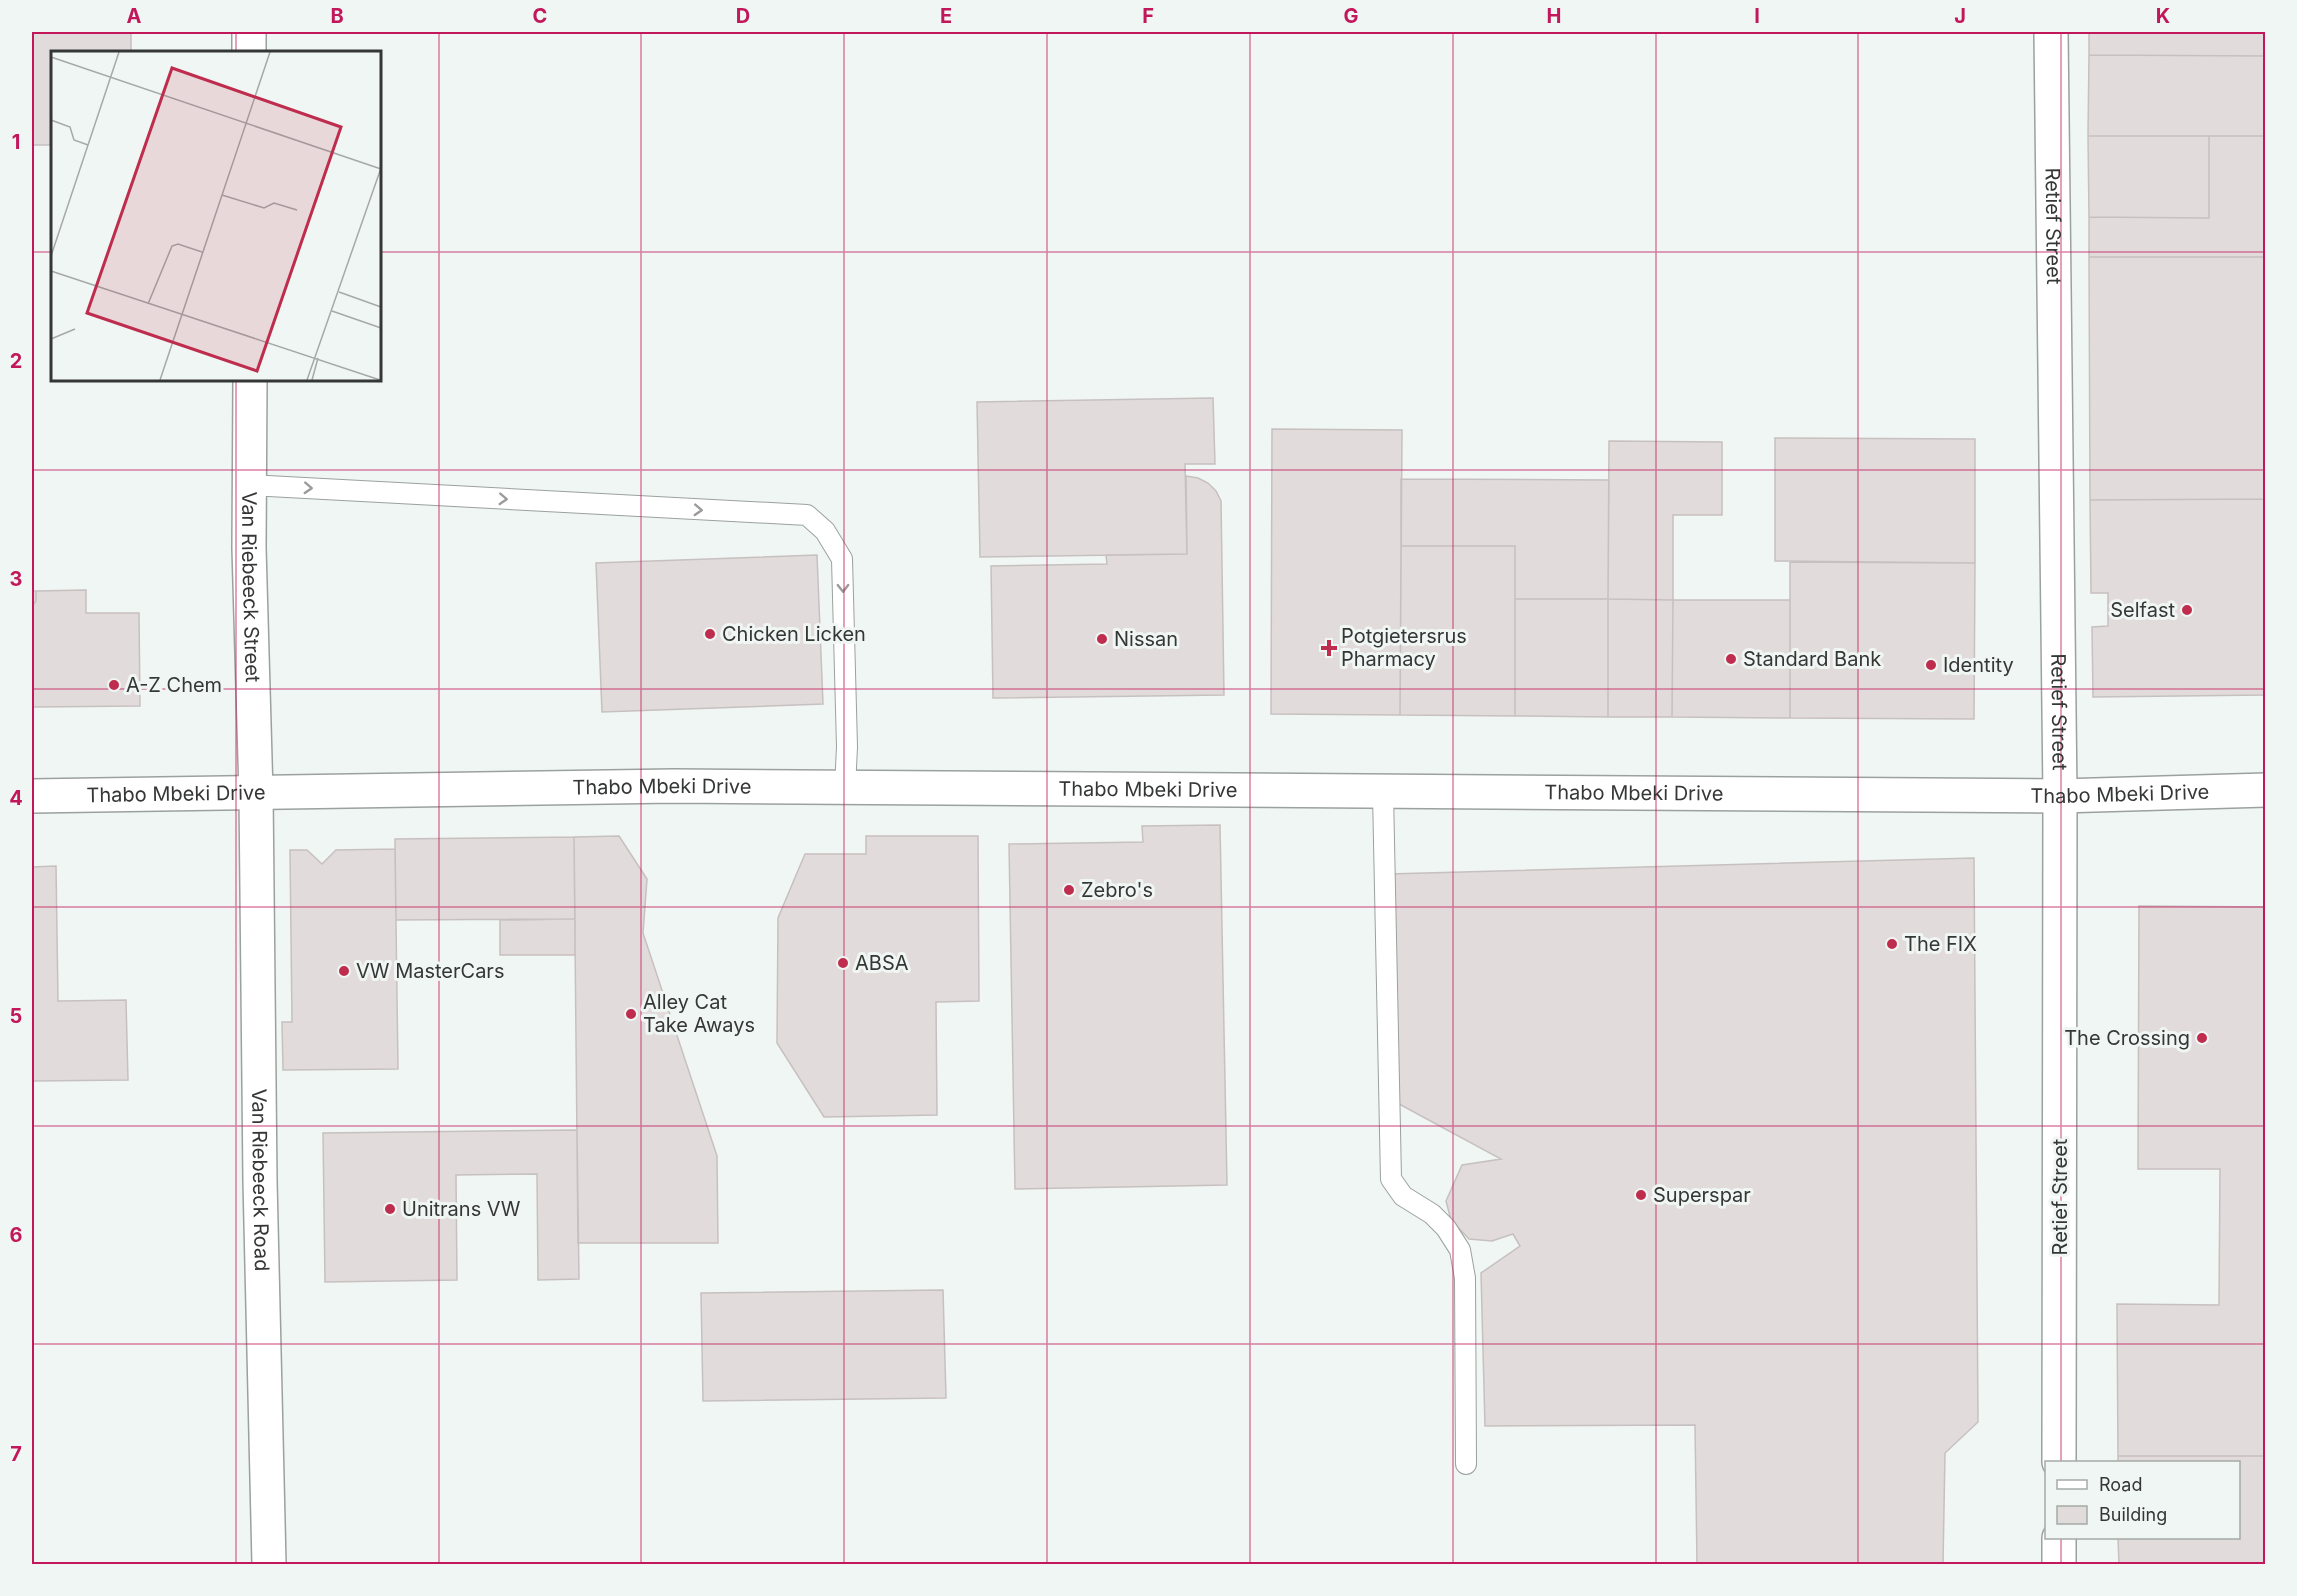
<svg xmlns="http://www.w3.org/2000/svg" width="2297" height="1596" viewBox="0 0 2297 1596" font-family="Inter,sans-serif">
  <rect width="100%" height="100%" fill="#f0f6f3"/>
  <path fill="#e2dbdb" stroke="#c7c0c0" stroke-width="1.5" d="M32 32H131V52H52V145H32Z
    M2089 32H2266V56L2089 55Z
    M2089 55 2266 56V136H2088Z
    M2088 136H2209V218L2089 217Z
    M2209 136H2266V257H2089V217L2209 218Z
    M2089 257H2266V499L2090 500Z
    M1213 398 1215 464H1185L1187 554 980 557 977 402Z
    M1272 429 1402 430 1400 715 1271 714Z
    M1775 438 1975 439V563L1775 561Z
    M1609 441 1722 442V515H1673V600L1608 599Z
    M1186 476 1198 478 1208 483 1216 491 1221 501 1224 695 993 698 991 566 1107 564 1106 555 1187 554Z
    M1401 479 1609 480 1608 599H1515V546H1401Z
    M2266 499V695L2093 697 2092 627 2108 626V593H2091L2090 500Z
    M1401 546H1515V716L1400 715Z
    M817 555 823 704 602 712 596 563Z
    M1790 562 1975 563 1974 719 1790 718Z
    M86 590V613H139L140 706 32 707V606L36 601V591Z
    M32 591H36V601L32 606Z
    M1515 599H1608V717L1515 716Z
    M1608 599 1673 600 1672 717H1608Z
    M1673 600H1790V718L1672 717Z
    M1220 825 1227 1185 1015 1189 1009 844 1143 842 1142 826Z
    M619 836 647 879 643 933 717 1156 718 1243H578L574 837Z
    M866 836H978L979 1001 936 1002 937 1115 824 1117 777 1043 778 918 805 854H866Z
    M574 837 575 919 396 920 395 839Z
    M395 849 398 1069 283 1070 282 1022H292L290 850H307L322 864 336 850Z
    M1974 858 1978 1422 1945 1453 1943 1564H1697L1695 1425 1485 1426 1481 1273 1520 1246 1513 1234 1492 1241 1469 1239 1451 1220 1446 1201 1462 1165 1501 1159 1399 1104 1389 874Z
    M56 866 58 1001 126 1000 128 1080 32 1081V867Z
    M2265 868 2266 1456H2118L2117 1304 2219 1305 2220 1169H2138L2139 906 2265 907Z
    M575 919V955H500V920Z
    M577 1130 579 1279 538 1280 537 1174 456 1175 457 1280 325 1282 323 1133Z
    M943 1290 946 1398 703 1401 701 1293Z
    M2118 1456H2266V1564H2119L2118 1538H2238V1462H2118Z"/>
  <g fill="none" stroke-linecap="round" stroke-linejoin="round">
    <g stroke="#9ba19e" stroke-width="22">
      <path id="lane" d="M250 485 807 515 825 531 842 559 847 747 845 788
        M1383 793 1391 1179 1403 1196 1432 1214 1446 1228 1460 1250 1465 1278 1466 1464"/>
    </g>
    <g stroke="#9ba19e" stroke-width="36">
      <g id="street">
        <path d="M249 32V52"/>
        <path id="s1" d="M2051 32 2060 796 2059 1462"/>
        <path id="s2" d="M250 380 249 548 256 794"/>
        <path d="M2059 1564V1538"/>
      </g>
    </g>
    <g stroke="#9ba19e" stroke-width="36">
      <g id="secondary">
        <path id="s3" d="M256 794 260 1181 269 1564"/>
      </g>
    </g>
    <g stroke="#9ba19e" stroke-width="36">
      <g id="highway">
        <path id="s4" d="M32 796 674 786 2060 796 2266 790"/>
      </g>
    </g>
    <use href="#lane" stroke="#fff" stroke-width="20"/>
    <use href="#street" stroke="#fff" stroke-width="33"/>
    <use href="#secondary" stroke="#fff" stroke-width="33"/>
    <use href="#highway" stroke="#fff" stroke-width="33"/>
  </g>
  <defs><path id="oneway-chevron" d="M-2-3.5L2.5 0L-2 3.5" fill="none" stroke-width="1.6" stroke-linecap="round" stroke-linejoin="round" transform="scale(1.5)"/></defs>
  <g stroke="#9a9b9a">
    <use href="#oneway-chevron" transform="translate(308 488) rotate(3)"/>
    <use href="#oneway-chevron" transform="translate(503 499) rotate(3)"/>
    <use href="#oneway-chevron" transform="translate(698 510) rotate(3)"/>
    <use href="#oneway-chevron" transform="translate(843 588) rotate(89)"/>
  </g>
  <path fill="none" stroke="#c2185b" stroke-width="1.5" stroke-opacity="0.55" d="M236 32V52M439 32V1564M641 32V1564M844 32V1564M1047 32V1564M1250 32V1564M1453 32V1564M1656 32V1564M1858 32V1564M2061 32V1462M32 252H52M380 252H2266M236 380V1564M32 470H2266M32 689H2266M32 907H2266M32 1126H2266M32 1344H2266M2061 1538V1564"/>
  <g fill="#be2d4e" stroke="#f0f6f3" stroke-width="2">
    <circle cx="2187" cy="610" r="6"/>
    <circle cx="710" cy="634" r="6"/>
    <circle cx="1102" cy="639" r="6"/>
    <path d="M1326 639h6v6h6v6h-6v6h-6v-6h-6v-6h6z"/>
    <circle cx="1731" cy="659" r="6"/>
    <circle cx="1931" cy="665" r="6"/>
    <circle cx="114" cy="685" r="6"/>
    <circle cx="1069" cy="890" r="6"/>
    <circle cx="1892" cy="944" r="6"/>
    <circle cx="843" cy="963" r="6"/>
    <circle cx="344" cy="971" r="6"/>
    <circle cx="631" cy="1014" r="6"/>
    <circle cx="2202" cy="1038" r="6"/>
    <circle cx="1641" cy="1195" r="6"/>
    <circle cx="390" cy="1209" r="6"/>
  </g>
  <g text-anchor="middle" stroke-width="6" stroke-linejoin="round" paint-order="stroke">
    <g font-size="20" fill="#353736" stroke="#f0f6f3">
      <text dy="7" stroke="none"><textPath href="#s1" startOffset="194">Retief Street</textPath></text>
      <text dy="7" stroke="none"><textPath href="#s2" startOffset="207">Van Riebeeck Street</textPath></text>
      <text dy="7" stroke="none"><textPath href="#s1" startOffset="680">Retief Street</textPath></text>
      <text dy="7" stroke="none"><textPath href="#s4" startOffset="630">Thabo Mbeki Drive</textPath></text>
      <text dy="7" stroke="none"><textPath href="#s4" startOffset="1116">Thabo Mbeki Drive</textPath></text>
      <text dy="7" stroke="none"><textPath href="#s4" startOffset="144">Thabo Mbeki Drive</textPath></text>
      <text dy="7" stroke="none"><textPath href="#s4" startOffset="1602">Thabo Mbeki Drive</textPath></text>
      <text dy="7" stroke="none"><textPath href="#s4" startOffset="2088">Thabo Mbeki Drive</textPath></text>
      <text dy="7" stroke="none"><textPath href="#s3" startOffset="386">Van Riebeeck Road</textPath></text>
      <text transform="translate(2060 1197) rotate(-90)" y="7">Retief Street</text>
    </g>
    <g font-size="20" fill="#353736" stroke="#f0f6f3" text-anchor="start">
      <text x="2175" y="617" text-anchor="end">Selfast</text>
      <text x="722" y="641">Chicken Licken</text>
      <text x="1341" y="643">Potgietersrus<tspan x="1341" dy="23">Pharmacy</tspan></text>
      <text x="1114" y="646">Nissan</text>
      <text x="1743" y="666">Standard Bank</text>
      <text x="1943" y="672">Identity</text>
      <text x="126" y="692">A-Z Chem</text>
      <text x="1081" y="897">Zebro's</text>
      <text x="1904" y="951">The FIX</text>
      <text x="855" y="970">ABSA</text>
      <text x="356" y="978">VW MasterCars</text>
      <text x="643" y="1009">Alley Cat<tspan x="643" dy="23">Take Aways</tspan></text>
      <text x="2190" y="1045" text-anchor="end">The Crossing</text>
      <text x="1653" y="1202">Superspar</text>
      <text x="402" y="1216">Unitrans VW</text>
    </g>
  </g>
  <g transform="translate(51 51)">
    <rect width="330" height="330" fill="#f0f6f3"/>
    <path fill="none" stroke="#a5aaa7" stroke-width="1.5" d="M0 6 330 118M0 69 19 76 23 89 37 94M171 144 213 157 223 152 246 159M0 205 68 1M0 220 130 263M288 241 330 256M97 253 121 195 127 193 151 201M281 260 330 277M130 263 329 329M0 288 24 278M109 329 219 1M256 329 330 117M261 329 267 307"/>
    <path fill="#be2d4e" fill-opacity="0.15" stroke="#be2d4e" stroke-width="3" d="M121 17 290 76 206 320 36 262Z"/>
    <rect width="330" height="330" fill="none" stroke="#353736" stroke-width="3"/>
  </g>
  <rect width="2297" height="1596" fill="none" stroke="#f0f6f3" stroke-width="66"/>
  <rect x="2045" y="1461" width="195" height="78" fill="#f0f6f3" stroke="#a5aaa7" stroke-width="1.5"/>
  <rect x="2057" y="1480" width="30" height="9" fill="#ffffff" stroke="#a5aaa7" stroke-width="1.5"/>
  <text x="2099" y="1491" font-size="18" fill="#353736">Road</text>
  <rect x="2057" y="1506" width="30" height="18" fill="#e2dbdb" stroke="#a5aaa7" stroke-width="1.5"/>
  <text x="2099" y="1521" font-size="18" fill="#353736">Building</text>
  <rect x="33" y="33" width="2231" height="1530" fill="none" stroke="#c2185b" stroke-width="2"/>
  <g font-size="20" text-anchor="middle" font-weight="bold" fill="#c2185b">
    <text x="134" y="23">A</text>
    <text x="337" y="23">B</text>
    <text x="540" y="23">C</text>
    <text x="743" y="23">D</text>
    <text x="946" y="23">E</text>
    <text x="1148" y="23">F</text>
    <text x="1351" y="23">G</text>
    <text x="1554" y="23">H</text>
    <text x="1757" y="23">I</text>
    <text x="1960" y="23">J</text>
    <text x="2163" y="23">K</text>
    <text x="16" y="149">1</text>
    <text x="16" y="368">2</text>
    <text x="16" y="586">3</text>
    <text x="16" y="805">4</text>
    <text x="16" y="1023">5</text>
    <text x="16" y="1242">6</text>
    <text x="16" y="1461">7</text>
  </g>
</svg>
